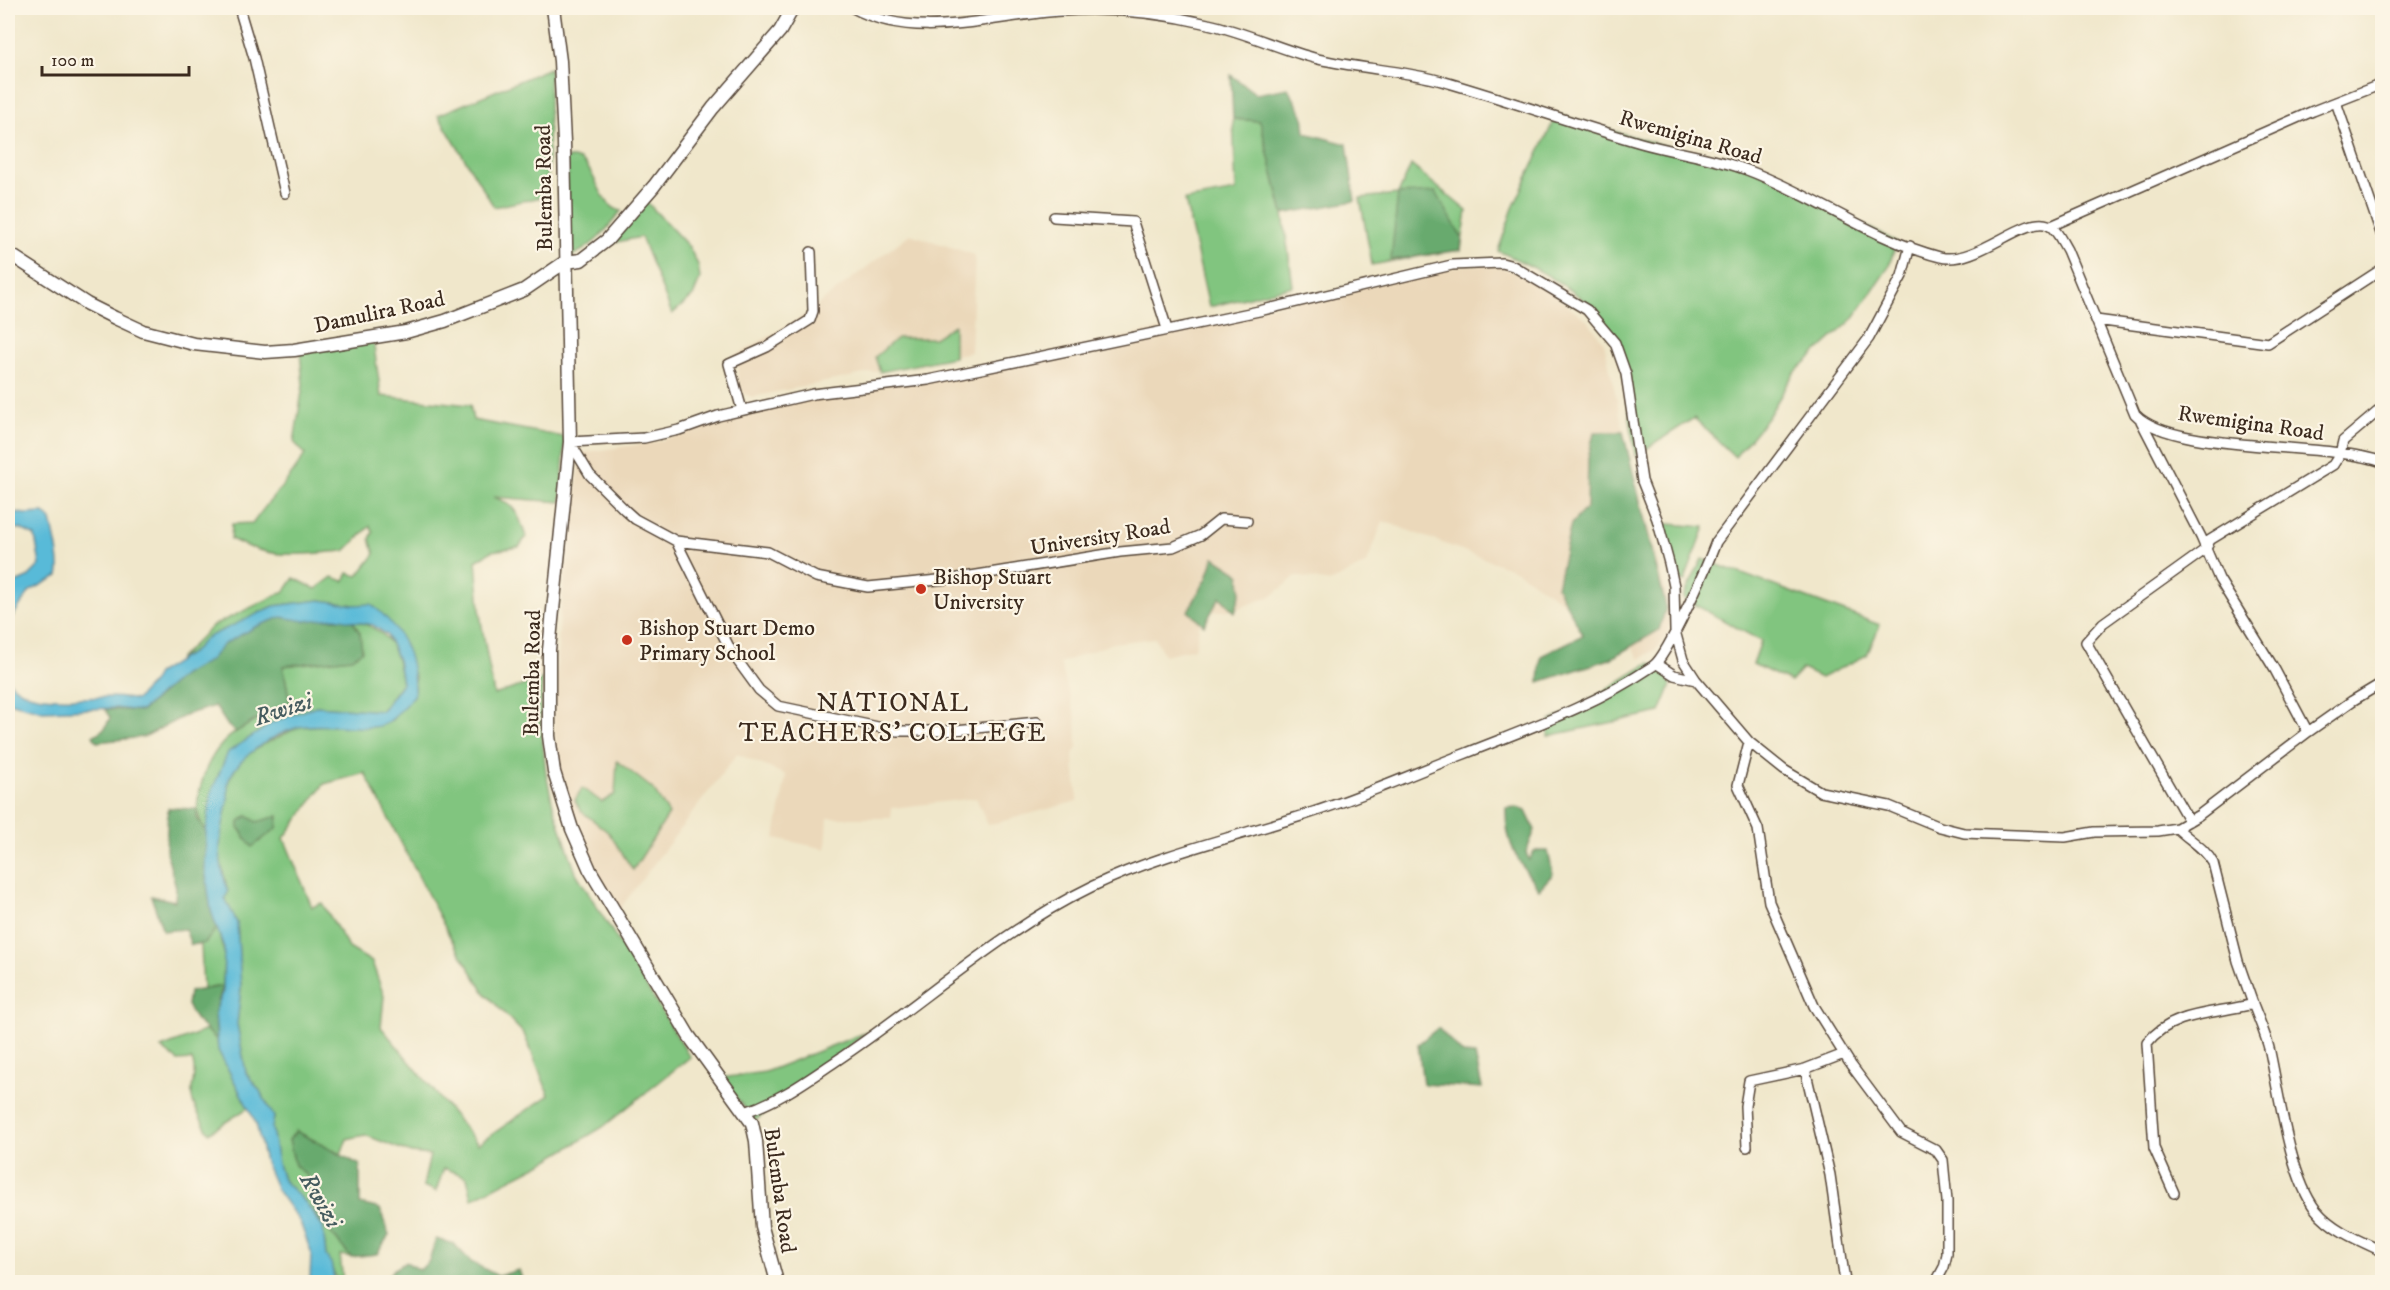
<svg xmlns="http://www.w3.org/2000/svg" width="2390" height="1290" viewBox="0 0 2390 1290" font-family="'IM FELL DW Pica',serif">
  <rect width="100%" height="100%" fill="#fcf5e5"/>
  <filter id="ink" filterUnits="userSpaceOnUse"><feTurbulence type="fractalNoise" baseFrequency=".0167" numOctaves="2"/><feDisplacementMap in="SourceGraphic" scale="12" xChannelSelector="R" yChannelSelector="G"/><feConvolveMatrix kernelMatrix="1 2 1 2 8 2 1 2 1" color-interpolation-filters="sRGB"/></filter>
  <filter id="wash" filterUnits="userSpaceOnUse"><feTurbulence type="fractalNoise" baseFrequency=".008" numOctaves="4" result="noise"/><feDisplacementMap in="SourceGraphic" scale="24" xChannelSelector="R" yChannelSelector="G"/><feGaussianBlur stdDeviation="1.35" result="paint"/><feColorMatrix in="noise" values="0 0 0 0 0 0 0 0 0 0 0 0 0 0 0 0 0 1.4 0 .05"/><feComposite in="paint" operator="in"/></filter>
  <g filter="url(#wash)">
    <rect width="100%" height="100%" fill="#f0e7cb"/>
    <path fill="#ebd8ba" d="M910 234 975 255 971 352 752 397 744 394 738 382V366L733 357 799 319Z
      M1468 265 1500 267 1539 283 1588 321 1604 343 1627 445 1667 598 1670 621 1667 635 1657 649 1639 659 1633 648 1515 570 1383 521 1367 563 1331 582 1296 576 1272 596 1236 609 1202 613 1195 648 1164 655 1155 638 1113 643 1060 663 1076 718 1077 747 1073 755 1078 801 988 825 976 798 892 808 891 818H828L826 849 775 838 786 775 737 754 615 915 558 780 554 715 560 613 581 453 656 442 744 414 818 397 946 374Z"/>
    <path fill="#81c57f" stroke="#5e784e" stroke-width="1.5" fill-rule="evenodd" d="M550 68 547 196 494 207 438 115Z
      M1557 114 1682 151 1741 162 1897 242 1888 268 1853 319 1794 373 1768 417 1735 457 1694 418 1635 456C1629 414 1627 369 1609 330 1593 296 1531 265 1498 251L1513 208Z
      M1233 119 1260 121 1283 214 1293 286 1209 307 1185 200 1236 191Z
      M563 158C567 158 573 157 577 159 596 164 597 205 621 211 605 232 592 249 566 258Z
      M1411 165 1467 211 1461 249 1372 265 1360 198 1398 194Z
      M644 199 689 247 698 265 700 279 693 296 672 314 641 237 607 244Z
      M954 325V357L880 372 875 357 897 338H934Z
      M373 339 381 396 470 405 473 420 565 437 561 502 493 497C516 504 519 515 526 537L519 547 492 551 476 561 481 621 494 695 542 679 540 716 546 774 553 805 576 873 690 1057 603 1127 548 1160 472 1199 467 1177 444 1168 436 1191 423 1186 430 1155 411 1153 365 1135 347 1139 341 1154 296 1131 289 1140 295 1165 308 1177 314 1213 351 1257 340 1255 343 1281 336 1277 326 1256 323 1228 306 1203 283 1180 278 1164 272 1128 274 1117 260 1091 246 1073 237 1024 241 988 237 923 225 898 228 892 219 855V831L229 779 240 761 262 745 299 727 392 720 401 706 414 696 415 676 371 605H354L320 600 274 606 206 638 193 652 178 660 212 626 285 591 294 578 316 589 332 577 344 581 348 573 358 576 375 554 370 539 373 532 370 526 345 551C298 554 274 561 231 539L232 524 253 523C270 498 290 481 305 454L294 442 303 385 300 352ZM365 773 451 939 485 993 524 1034 549 1095 478 1144 381 1027 384 996 372 962 349 948 322 903 312 907 284 838 324 784ZM278 816 252 846 239 829Z
      M1657 523 1705 527 1684 582 1675 579Z
      M1702 559 1880 625 1867 655 1821 678 1802 669 1791 682 1753 664 1761 641 1683 598Z
      M352 620C390 630 395 645 402 683L381 711 316 706 220 775 211 793 206 832C196 817 196 806 200 789 211 738 244 722 291 708L283 666 318 662 360 633Z
      M1649 663 1663 669 1671 685 1660 712 1548 736 1550 721 1585 703Z
      M617 761 653 789 669 814 633 870 609 833 580 810 575 800 582 788 602 802 615 794Z
      M217 928 224 952 223 986 203 989 201 944Z
      M207 1030 217 1040 218 1050 248 1108 209 1133C203 1122 195 1111 192 1098 190 1084 198 1074 192 1060L178 1061 161 1048Z
      M867 1032 755 1121 720 1078 765 1072Z"/>
    <path fill="#68aa6e" stroke="#526a46" stroke-width="1.5" d="M1231 75 1256 94 1288 88 1303 115 1305 133 1347 144 1355 201 1283 214 1260 121 1233 119Z
      M1436 192 1462 238 1461 250 1391 260 1398 194Z
      M1594 432H1623L1666 607 1659 630 1610 659 1539 682 1541 656 1583 635 1557 587 1571 524 1587 507 1588 458Z
      M1214 557 1240 574 1241 592 1235 612 1220 597 1204 625 1188 611 1207 578Z
      M281 617C306 622 327 617 352 620L360 633 362 651 352 658 283 666 291 708 261 717 236 732 228 726 215 706 188 714 144 737 97 742 93 736 105 728 110 718 105 709 142 711 183 675 209 661 224 644 255 627Z
      M1517 807 1526 811 1535 830 1526 852 1529 860 1534 851H1548L1553 874 1539 889C1518 862 1505 844 1506 808Z
      M168 808 197 809V818L206 832 205 868 211 911 217 928 205 943 191 945 185 929 163 931 151 896 175 901 176 887 166 850Z
      M247 816 257 822 278 816 277 828 252 847 239 828V822Z
      M223 986 215 1012 217 1040 195 1019 187 1005 189 992Z
      M1438 1028 1463 1054 1475 1055 1482 1088 1423 1084 1418 1044Z
      M296 1131 360 1165V1204L380 1209 389 1235 377 1254 351 1257 314 1213 308 1177 295 1165 289 1140Z
      M436 1239 454 1244 471 1262 498 1276 519 1270 523 1282H382L393 1270 406 1262 420 1270 429 1261Z"/>
    <path fill="#59bad8" stroke="#4a727b" stroke-width="1.5" d="M8 511 25 514 44 513 51 520C54 535 62 563 58 576L30 591 8 623V586L27 578 40 565 35 536 21 529 8 528Z
      M320 600 354 605 371 604C401 627 416 658 414 696 404 704 396 719 385 724 366 733 323 721 299 727 274 734 242 754 230 777 226 784 229 791 228 799 220 840 215 850 228 892L225 898 237 923 241 988 237 1024 246 1073 260 1091 274 1117 272 1128 278 1164 283 1180 306 1203 323 1228 326 1256 331 1263 335 1282H310L311 1252 300 1222 277 1190 265 1162 256 1123 218 1050 215 1012 223 991 224 948 211 911 205 868 206 832 211 793 228 752 272 723 316 706 382 711 402 683 398 660 387 635 373 625 335 618 305 621 281 617 255 627 224 644 209 661 183 675 141 711 115 708 43 711 8 702V680C33 712 99 690 136 700L152 683 157 674 193 652 206 638 274 606Z"/>
  </g>
  <g filter="url(#ink)">
    <g fill="none" stroke-linecap="round" stroke-linejoin="round">
      <g stroke="#564638" stroke-width="12">
        <path id="street" d="M239 8 254 58 285 193
          M853 8C918 43 993 15 1061 11 1109 8 1162 13 1208 24 1246 32 1281 50 1318 59 1360 69 1404 70 1445 82 1511 101 1575 124 1641 143 1676 153 1713 157 1747 170 1814 195 1871 239 1940 257 1976 266 2024 215 2048 225 2057 229 2062 242 2067 250L2135 414C2172 454 2326 441 2382 462
          M2336 102 2382 236
          M1054 217 1133 222 1167 329
          M2051 226 2313 111 2382 84
          M2096 320 2268 343 2382 269
          M742 410 729 364 767 347 810 320 813 311 811 252
          M2141 421 2201 537 2219 579 2275 670 2308 732
          M1247 521 1221 519 1201 535 1173 547 1120 552 958 578 868 587 816 577 768 552 676 541 635 519 625 510 590 475 570 442 644 438 679 430 718 416 813 394 928 380 1259 311 1452 265 1502 263 1513 266 1587 310 1615 343 1626 374 1642 481 1657 519 1669 563 1674 586 1675 631 1683 660 1696 680 1749 742 1784 770 1821 792 1889 806 1940 827 1964 833 2065 837 2094 832 2158 831 2177 828 2199 815 2308 732 2352 701 2382 683
          M676 541 732 653 759 690 778 706 897 731H945L1037 722
          M1657 664 1674 675 1696 680
          M1749 742 1738 785 1758 829 1769 902 1814 1006 1851 1065 1901 1132 1936 1150 1943 1160 1947 1201V1254L1944 1267 1936 1282
          M2189 821 2086 642 2103 623 2206 549 2210 540 2333 465 2340 454 2343 441 2382 408
          M2253 1004C2259 1020 2266 1035 2270 1052 2279 1094 2290 1177 2316 1210 2332 1230 2360 1241 2382 1251
          M1844 1054 1805 1069 1830 1175 1845 1282
          M745 1112C779 1101 806 1081 836 1061 922 1004 998 932 1091 887 1157 855 1231 838 1301 816 1357 799 1409 775 1464 754 1531 727 1592 707 1653 666 1668 656 1708 563 1716 542L1869 338 1902 276 1910 246
          M1747 1147 1745 1106 1749 1081 1805 1069
          M2174 1193 2154 1148 2147 1043C2172 1011 2216 1014 2253 1004L2238 961 2213 863C2205 848 2189 840 2177 828"/>
      </g>
      <g stroke="#564638" stroke-width="15">
        <path id="secondary" d="M553 8 560 61 564 142 570 442 549 650V736L554 772 572 829 590 870 689 1036 752 1123 756 1141 762 1227 777 1282
          M8 253 87 304 115 318 143 331 194 344 265 352 294 350 406 332 445 321 524 290 565 262 581 260 607 240 654 186 713 108 780 31 793 8"/>
      </g>
      <use href="#street" stroke="#fff" stroke-width="9"/>
      <use href="#secondary" stroke="#fff" stroke-width="12"/>
    </g>
  </g>
  <g fill="#c8321e" stroke="#fcf5e5" stroke-width="2">
    <circle cx="921" cy="589" r="6"/>
    <circle cx="627" cy="640" r="6"/>
  </g>
  <g text-anchor="middle" stroke-width="4.5" stroke-linejoin="round" paint-order="stroke">
    <g font-size="22" fill="#3b2a1e" stroke="#fcf5e5">
      <text transform="translate(1691 136) rotate(16)" y="8">Rwemigina Road</text>
      <text transform="translate(543 188) rotate(-91)" y="8">Bulemba Road</text>
      <text transform="translate(379 311) rotate(-12)" y="8">Damulira Road</text>
      <text transform="translate(2251 422) rotate(8)" y="8">Rwemigina Road</text>
      <text transform="translate(1100 536) rotate(-9)" y="8">University Road</text>
      <text transform="translate(531 673) rotate(-89)" y="8">Bulemba Road</text>
      <text transform="translate(781 1190) rotate(82)" y="8">Bulemba Road</text>
    </g>
    <g font-size="22" fill="#3b2a1e" stroke="#fcf5e5" text-anchor="start">
      <text x="933" y="584">Bishop Stuart<tspan x="933" dy="25">University</tspan></text>
      <text x="639" y="635">Bishop Stuart Demo<tspan x="639" dy="25">Primary School</tspan></text>
    </g>
    <g font-size="24" font-style="italic" fill="#465c5f" stroke="#fcf5e5">
      <text transform="translate(283 709) rotate(-18)" y="8">Rwizi</text>
      <text transform="translate(321 1200) rotate(60)" y="8">Rwizi</text>
    </g>
    <g font-size="26" letter-spacing="1.5" fill="#3b2a1e" stroke="#fcf5e5">
      <text x="893" y="711">NATIONAL<tspan x="893" dy="30">TEACHERS' COLLEGE</tspan></text>
    </g>
  </g>
  <rect width="2390" height="1290" fill="none" stroke="#fcf5e5" stroke-width="30"/>
  <path d="M42 66v9h147v-9" fill="none" stroke="#3b2a1e" stroke-width="3"/>
  <text x="51" y="66" font-size="18" fill="#3b2a1e" stroke="#fcf5e5" stroke-width="4.5" paint-order="stroke">100 m</text>
</svg>
